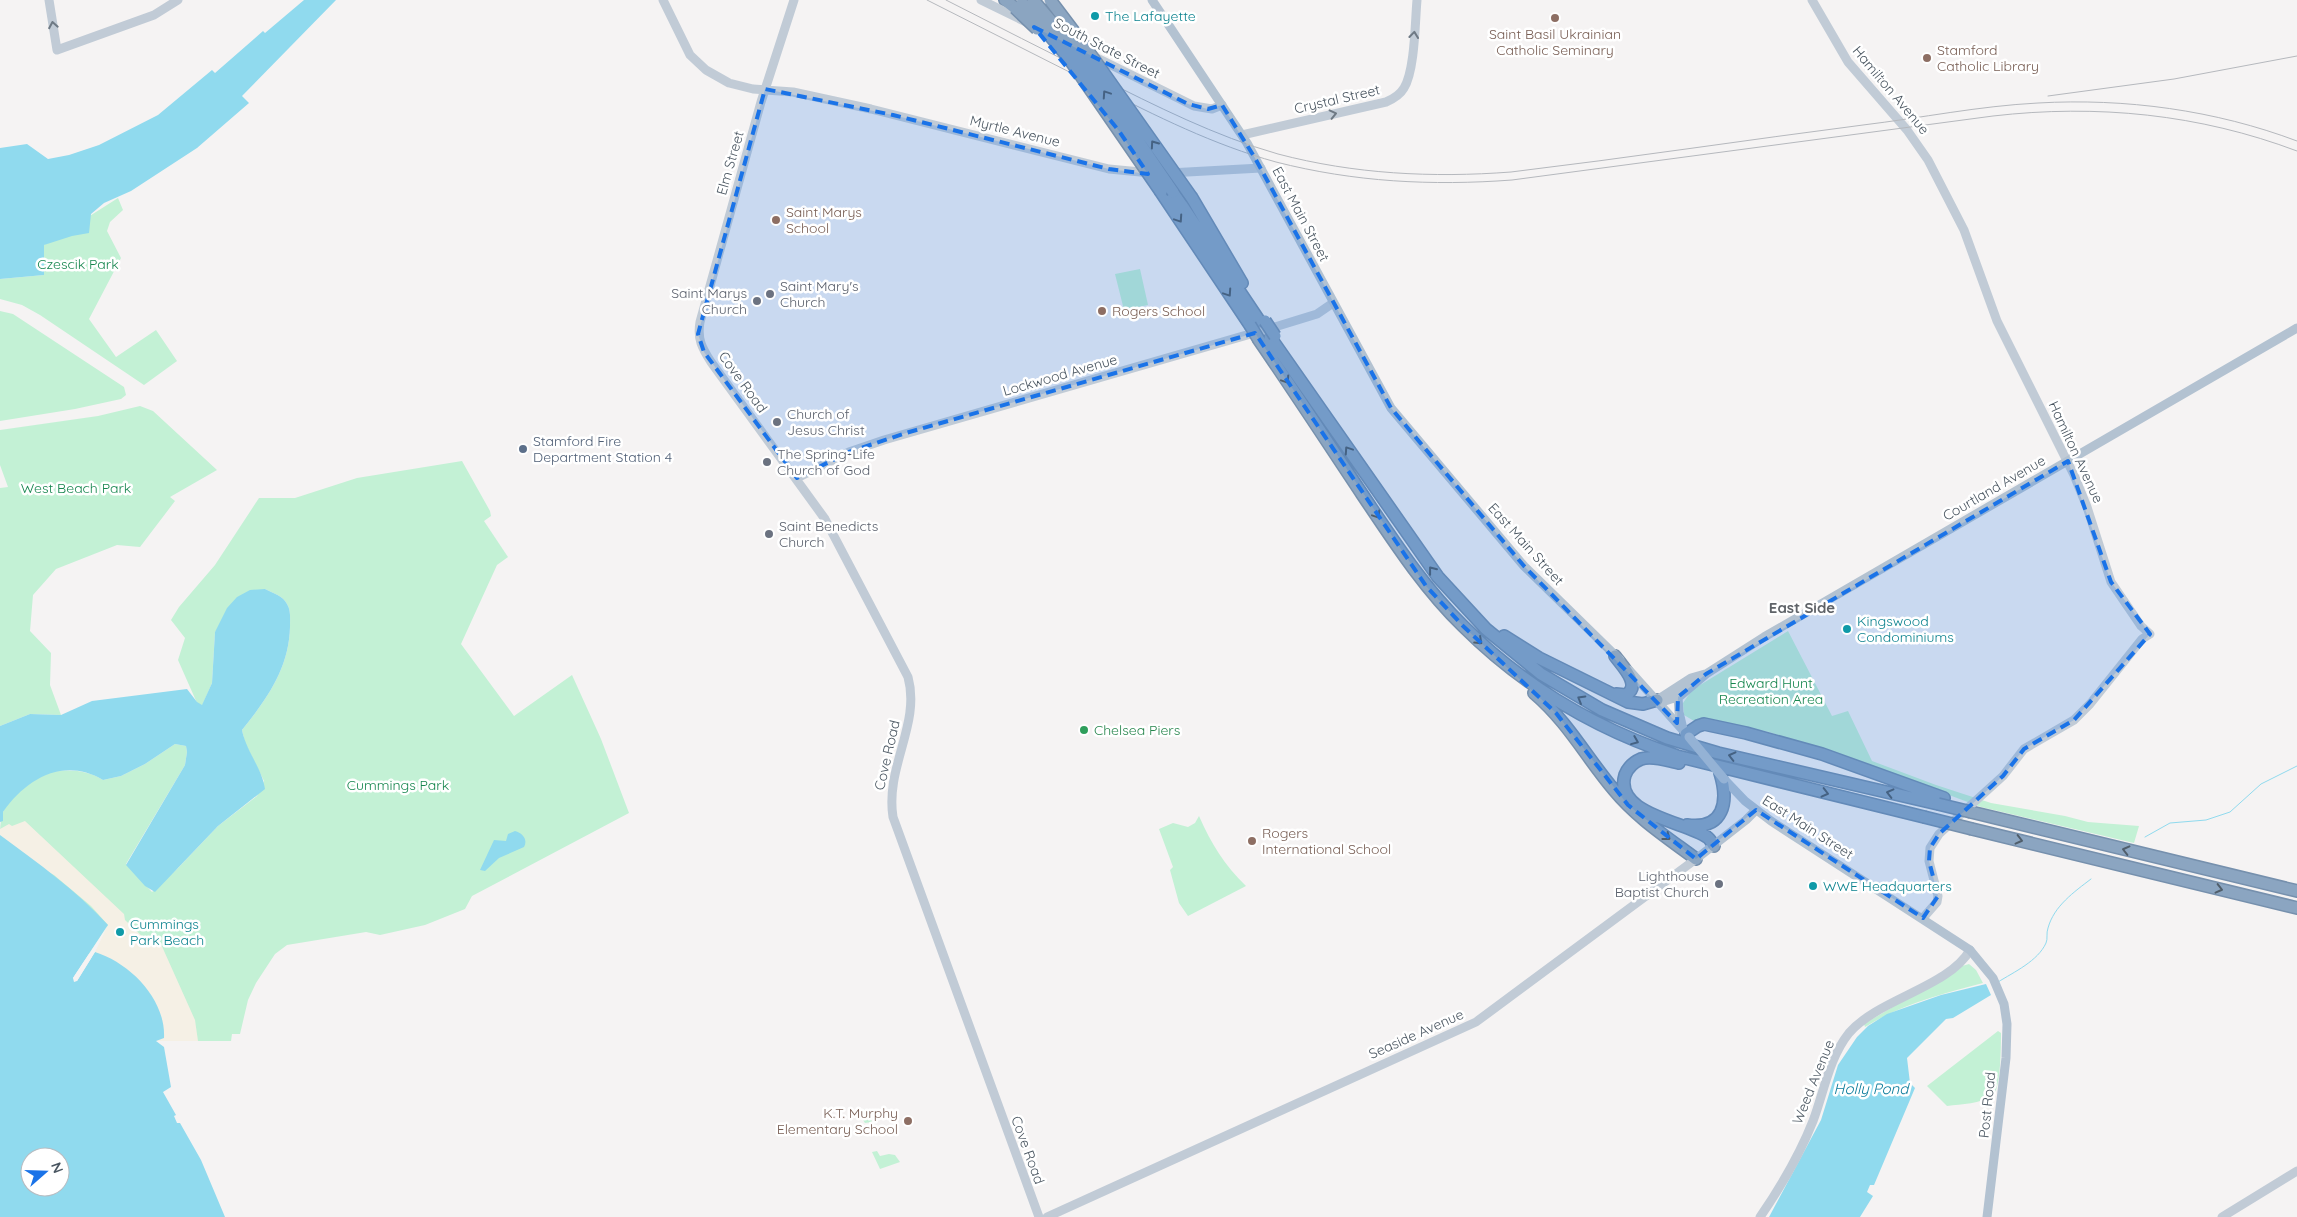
<svg xmlns="http://www.w3.org/2000/svg" width="2297" height="1217" viewBox="0 0 2297 1217" font-family="Quicksand,sans-serif">
  <rect width="100%" height="100%" fill="#f5f3f3"/>
  <path fill="#c3f1d5" d="M118 198 123 210 110 222 107 231 121 258 89 319 116 357 156 330 177 361 144 385 40 315 22 305 0 299V279L44 275V245Z
    M1140 269 1148 305 1124 310 1115 274Z
    M0 311 13 314 124 387 126 395 121 399 75 409 0 421Z
    M140 406 153 411 217 470 170 497 175 501 140 547 117 545 56 569 33 595 30 631 51 653 50 685 61 715 30 714 0 726V488L8 487 0 465V430L98 416Z
    M462 461 490 511 491 516 484 521 508 557 497 565 461 644 514 716 572 675 601 739 629 813 472 896 465 909 425 925 380 935 366 932 287 945 275 954 256 983 248 1000 240 1034H232L231 1041H155L0 835C0 828 1 814 4 810 11 797 38 774 52 772 70 769 87 770 103 780L121 776 145 764 175 744 186 746 187 752 185 765 126 864 152 892 178 868 218 826 257 796 264 781 245 743 242 730C267 699 289 668 290 627 290 619 291 610 287 604 283 596 273 593 265 589L215 632 212 683 202 706 197 703 178 660 185 638 171 620 179 607 215 565 259 498H295L357 478Z
    M1788 631 1832 716 1848 711 1872 761 1936 785 1991 803 2065 816 2088 822 2139 826 2134 843 1981 807 1880 769 1769 732 1718 722 1694 721 1684 715 1683 703 1692 690Z
    M1199 816C1211 843 1224 865 1246 886L1188 916 1179 903 1170 870 1173 867 1159 829 1173 823 1188 827 1195 823Z
    M1969 964 1976 970 1983 983C1942 994 1902 1004 1865 1027L1864 1024 1962 966Z
    M1998 1031 2001 1033C2001 1044 2001 1089 1993 1095 1980 1104 1962 1104 1947 1106L1927 1086Z
    M867 1109 872 1122 865 1123 861 1117 863 1110Z
    M877 1151 880 1156 889 1154 895 1155 900 1162 880 1169 872 1152Z"/>
  <path fill="#f5f0e5" d="M25 821 124 914 125 920 147 941 155 940 160 942 195 1020 198 1041H155L95 952 77 981 108 925 91 906 54 875 0 845V829L9 824 12 826Z"/>
  <path fill="#90daee" fill-rule="evenodd" d="M304 0H336L242 96 249 103 197 148 131 191 104 203 91 214 89 233 72 236 44 245V275L0 279V148L27 144 48 159 69 155 99 145 158 115 212 70 215 73 263 31 265 33Z
    M265 589C273 593 283 596 287 604 291 610 290 619 290 627 289 668 267 699 242 730 246 751 262 768 265 789L218 826 155 892 145 886 126 865 185 765 187 752 186 746 175 744 145 764 121 776 103 780C64 757 27 778 3 812V821L0 822V726L30 714 61 715 92 701 187 689 197 702 202 705 212 683 215 632 227 608 237 597 250 590Z
    M515 831C523 833 528 840 524 847L499 858 485 871 480 870 494 840 506 841 508 834Z
    M0 835C38 863 76 890 108 925L73 978 77 981 95 952C130 963 166 999 164 1038L156 1041 164 1047 171 1087 163 1092 176 1115 174 1116 177 1123H180L201 1160 225 1217H0ZM30 1157H60V1187H30Z
    M1986 984 1991 995 1953 1018 1946 1019 1907 1058 1910 1083 1915 1088 1874 1185H1870L1867 1192 1873 1196 1860 1217H1769L1821 1120 1838 1065 1857 1037 1868 1026 1887 1014 1941 995Z"/>
  <path fill="#f5f3f3" d="M108 925 95 952 77 981 74 982 73 978Z"/>
  <g fill="none" stroke-linecap="round" stroke-linejoin="round">
    <path stroke="#90daee" stroke-width="1" d="M2145 837 2170 823 2206 820 2230 812 2261 784 2297 766
      M1998 982C2014 972 2038 961 2046 943 2048 939 2046 933 2048 928 2054 906 2074 892 2091 879"/>
    <g stroke="#7690ad" stroke-width="14">
      <path id="highway" d="M1005 0 1015 8
        M1161 192 1250 325
        M1173 192 1260 322
        M1192 198 1242 283
        M1270 337 1438 577 1486 629 1541 674 1602 710 1667 738 1718 753 1938 804
        M1259 340C1294 391 1328 443 1362 494 1393 540 1423 587 1463 626 1524 687 1596 729 1677 756L1924 817
        M1504 636 1539 658 1628 702 1643 704 1657 700
        M1615 656C1622 666 1642 685 1626 695L1616 694
        M1534 693C1569 723 1586 757 1614 790 1637 818 1668 838 1696 859
        M1686 734 1698 726 1704 724 1746 733 1822 754 1944 798
        M1679 763C1668 761 1653 755 1641 759 1634 762 1628 767 1625 775 1613 814 1686 822 1707 837 1710 839 1712 843 1714 846
        M1971 812 2297 891
        M1687 825C1724 830 1729 802 1720 773
        M1972 829 2297 908"/>
    </g>
    <path stroke="#c1cbd6" stroke-width="9" d="M49 0 57 50 154 15 178 0
      M663 0 690 55 706 70 729 83 753 89 793 92 871 109 1109 169 1151 173
      M794 0 761 102 700 322C697 339 702 348 711 362L825 519 908 677C921 724 885 767 893 817L1039 1217
      M981 0 1028 23
      M1812 0 1848 62 1907 130 1928 160 1964 230 1997 321 2074 475 2087 507 2111 582 2141 626 2150 634 2142 639 2090 704 2074 720 2024 749 2003 776 1939 834 1930 848 1929 861 1938 896 1937 902 1923 918
      M1093 56 1194 106 1212 109 1222 105
      M1242 135 1386 102C1393 99 1400 95 1404 88 1415 70 1415 22 1417 0
      M1169 173 1261 168
      M797 478 849 452 884 440 1278 326 1317 314 1333 303
      M1047 1217 1476 1022 1696 859
      M1760 1217C1780 1188 1800 1154 1813 1121 1824 1092 1829 1058 1849 1033 1878 999 1949 987 1970 950
      M2222 1217 2297 1171"/>
    <path stroke="#b3c2d1" stroke-width="9" d="M1152 0 1247 143 1391 408 1524 566 1620 660
      M1629 670 1689 737
      M1678 697 1679 712 1683 729
      M1657 700 1665 701 1680 696 1706 674 1764 637 2297 328
      M1657 700 1691 678 1705 674
      M1724 779 1745 801 1771 821 1970 950 1993 978 2004 1004 2007 1024 2006 1058 1987 1217
      M1696 859 1746 820 1756 810"/>
    <use href="#highway" stroke="#8ba5c1" stroke-width="11"/>
    <path stroke="#b5b8bd" stroke-width="1" d="M927 0C984 29 1042 58 1099 87 1156 116 1214 145 1276 162 1354 182 1432 186 1512 180L1993 116C2097 104 2199 114 2297 151
      M946 0C996 26 1047 51 1098 77 1156 106 1215 136 1278 154 1354 174 1432 178 1511 172 1628 158 1746 140 1863 125 1921 118 1979 106 2038 103 2125 98 2215 110 2297 141
      M2048 96 2174 79 2297 56"/>
    <g stroke="#7690ad" stroke-width="14" stroke-linecap="butt">
      <path id="highway-bridge" d="M1033 0 1079 54 1173 192
        M1050 0 1081 41 1192 198
        M1022 3 1068 57 1161 192
        M1015 8 1037 29
        M1265 321 1275 336
        M1250 325 1259 340
        M1938 804 1971 812
        M1924 817 1972 829"/>
    </g>
    <path stroke="#b3c2d1" stroke-width="9" d="M1689 737 1724 779"/>
    <use href="#highway-bridge" stroke="#8ba5c1" stroke-width="11"/>
  </g>
  <defs><path id="oneway-chevron" d="M-2-3.5L2.5 0L-2 3.5" fill="none" stroke-width="1.6" stroke-linecap="round" stroke-linejoin="round" transform="scale(1.25)"/></defs>
  <g stroke="#6e7984">
    <use href="#oneway-chevron" transform="translate(53 25) rotate(-100)"/>
    <use href="#oneway-chevron" transform="translate(1414 35) rotate(-84)"/>
    <use href="#oneway-chevron" transform="translate(1333 114) rotate(-13)"/>
  </g>
  <g stroke="#505e6b">
    <use href="#oneway-chevron" transform="translate(1106 94) rotate(-124)"/>
    <use href="#oneway-chevron" transform="translate(1154 144) rotate(-125)"/>
    <use href="#oneway-chevron" transform="translate(1179 219) rotate(56)"/>
    <use href="#oneway-chevron" transform="translate(1228 293) rotate(56)"/>
    <use href="#oneway-chevron" transform="translate(1286 380) rotate(56)"/>
    <use href="#oneway-chevron" transform="translate(1348 450) rotate(-124)"/>
    <use href="#oneway-chevron" transform="translate(1377 515) rotate(56)"/>
    <use href="#oneway-chevron" transform="translate(1432 570) rotate(-128)"/>
    <use href="#oneway-chevron" transform="translate(1479 641) rotate(43)"/>
    <use href="#oneway-chevron" transform="translate(1581 699) rotate(-150)"/>
    <use href="#oneway-chevron" transform="translate(1635 741) rotate(22)"/>
    <use href="#oneway-chevron" transform="translate(1732 756) rotate(-166)"/>
    <use href="#oneway-chevron" transform="translate(1825 793) rotate(14)"/>
    <use href="#oneway-chevron" transform="translate(1890 793) rotate(-166)"/>
    <use href="#oneway-chevron" transform="translate(1667 837) rotate(37)"/>
    <use href="#oneway-chevron" transform="translate(2019 840) rotate(14)"/>
    <use href="#oneway-chevron" transform="translate(2126 850) rotate(-166)"/>
    <use href="#oneway-chevron" transform="translate(2219 889) rotate(14)"/>
  </g>
  <path fill="#1a73e8" fill-opacity="0.2" stroke="#1a73e8" stroke-width="4" stroke-dasharray="10 6" stroke-linejoin="round" d="M1034 27 1188 104 1208 109 1222 105 1255 158 1391 408 1524 566 1677 723 1678 697 1706 674 2068 461 2111 582 2150 634 2074 720 2024 749 2003 776 1939 834 1930 848 1929 861 1938 896 1923 918 1756 810 1696 859 1628 805 1556 713 1463 626 1426 586 1255 333 906 433 849 452 797 478 704 352 698 334 765 89 893 115 1109 169 1148 174 1119 131Z"/>
  <g fill="#0f9aa8" stroke="#fff" stroke-width="2">
    <circle cx="1095" cy="16" r="5"/>
    <circle cx="1847" cy="629" r="5"/>
    <circle cx="1813" cy="886" r="5"/>
    <circle cx="120" cy="932" r="5"/>
  </g>
  <g fill="#8d6e63" stroke="#fff" stroke-width="2">
    <circle cx="1555" cy="18" r="5"/>
    <circle cx="1927" cy="58" r="5"/>
    <circle cx="776" cy="220" r="5"/>
    <circle cx="1102" cy="311" r="5"/>
    <circle cx="1252" cy="841" r="5"/>
    <circle cx="908" cy="1121" r="5"/>
  </g>
  <g fill="#6b7280" stroke="#fff" stroke-width="2">
    <circle cx="770" cy="294" r="5"/>
    <circle cx="757" cy="301" r="5"/>
    <circle cx="777" cy="422" r="5"/>
    <circle cx="767" cy="462" r="5"/>
    <circle cx="769" cy="534" r="5"/>
    <circle cx="1719" cy="884" r="5"/>
  </g>
  <circle fill="#5c6f8a" stroke="#fff" stroke-width="2" cx="523" cy="449" r="5"/>
  <circle fill="#2e9e5b" stroke="#fff" stroke-width="2" cx="1084" cy="730" r="5"/>
  <g text-anchor="middle" stroke-width="5" stroke-linejoin="round" paint-order="stroke">
    <g font-size="14" fill="#0d838f" stroke="#fff" text-anchor="start">
      <text x="1105" y="21">The Lafayette</text>
      <text x="1857" y="626">Kingswood<tspan x="1857" dy="16">Condominiums</tspan></text>
      <text x="1823" y="891">WWE Headquarters</text>
      <text x="130" y="929">Cummings<tspan x="130" dy="16">Park Beach</tspan></text>
    </g>
    <g font-size="14" fill="#785e54" stroke="#fff" text-anchor="start">
      <text x="1555" y="39" text-anchor="middle">Saint Basil Ukrainian<tspan x="1555" dy="16">Catholic Seminary</tspan></text>
      <text x="1937" y="55">Stamford<tspan x="1937" dy="16">Catholic Library</tspan></text>
      <text x="786" y="217">Saint Marys<tspan x="786" dy="16">School</tspan></text>
      <text x="1112" y="316">Rogers School</text>
      <text x="1262" y="838">Rogers<tspan x="1262" dy="16">International School</tspan></text>
      <text x="898" y="1118" text-anchor="end">K.T. Murphy<tspan x="898" dy="16">Elementary School</tspan></text>
    </g>
    <g font-size="14" fill="#4a5661" stroke="#fff">
      <text transform="translate(1107 48) rotate(27)" y="5">South State Street</text>
      <text transform="translate(1891 90) rotate(50)" y="5">Hamilton Avenue</text>
      <text transform="translate(1337 99) rotate(-13)" y="5">Crystal Street</text>
      <text transform="translate(1015 131) rotate(14)" y="5">Myrtle Avenue</text>
      <text transform="translate(730 163) rotate(-74)" y="5">Elm Street</text>
      <text transform="translate(1301 214) rotate(62)" y="5">East Main Street</text>
      <text transform="translate(1060 375) rotate(-16)" y="5">Lockwood Avenue</text>
      <text transform="translate(743 382) rotate(54)" y="5">Cove Road</text>
      <text transform="translate(2076 452) rotate(65)" y="5">Hamilton Avenue</text>
      <text transform="translate(1994 488) rotate(-30)" y="5">Courtland Avenue</text>
      <text transform="translate(1526 544) rotate(48)" y="5">East Main Street</text>
      <text transform="translate(887 755) rotate(-77)" y="5">Cove Road</text>
      <text transform="translate(1808 827) rotate(33)" y="5">East Main Street</text>
      <text transform="translate(1416 1034) rotate(-24)" y="5">Seaside Avenue</text>
      <text transform="translate(1813 1082) rotate(-68)" y="5">Weed Avenue</text>
      <text transform="translate(1987 1105) rotate(-84)" y="5">Post Road</text>
      <text transform="translate(1028 1150) rotate(70)" y="5">Cove Road</text>
    </g>
    <g font-size="14" fill="#17864f" stroke="#fff">
      <text x="78" y="269">Czescik Park</text>
      <text x="76" y="493">West Beach Park</text>
      <text x="1771" y="688">Edward Hunt<tspan x="1771" dy="16">Recreation Area</tspan></text>
      <text x="398" y="790">Cummings Park</text>
    </g>
    <g font-size="14" fill="#5b616d" stroke="#fff" text-anchor="start">
      <text x="780" y="291">Saint Mary's<tspan x="780" dy="16">Church</tspan></text>
      <text x="747" y="298" text-anchor="end">Saint Marys<tspan x="747" dy="16">Church</tspan></text>
      <text x="787" y="419">Church of<tspan x="787" dy="16">Jesus Christ</tspan></text>
      <text x="777" y="459">The Spring-Life<tspan x="777" dy="16">Church of God</tspan></text>
      <text x="779" y="531">Saint Benedicts<tspan x="779" dy="16">Church</tspan></text>
      <text x="1709" y="881" text-anchor="end">Lighthouse<tspan x="1709" dy="16">Baptist Church</tspan></text>
    </g>
    <g font-size="14" fill="#4e5e75" stroke="#fff" text-anchor="start">
      <text x="533" y="446">Stamford Fire<tspan x="533" dy="16">Department Station 4</tspan></text>
    </g>
    <g font-size="14" fill="#27864d" stroke="#fff" text-anchor="start">
      <text x="1094" y="735">Chelsea Piers</text>
    </g>
    <g font-size="15" font-weight="bold" fill="#5f6368" stroke="#fff">
      <text x="1802" y="613">East Side</text>
    </g>
    <g font-size="15" font-style="italic" fill="#0c7c9b" stroke="#fff">
      <text x="1871" y="1094">Holly Pond</text>
    </g>
  </g>
  <g transform="translate(45 1172) rotate(70)"><circle r="24" fill="#ffffff" stroke="#b7bbc0"/>
  <path d="M0-4L9 19L0 12L-9 19Z" fill="#1a73e8"/>
  <text y="-8" font-size="14" font-weight="bold" text-anchor="middle" fill="#4a5661">N</text>
  </g>
</svg>
